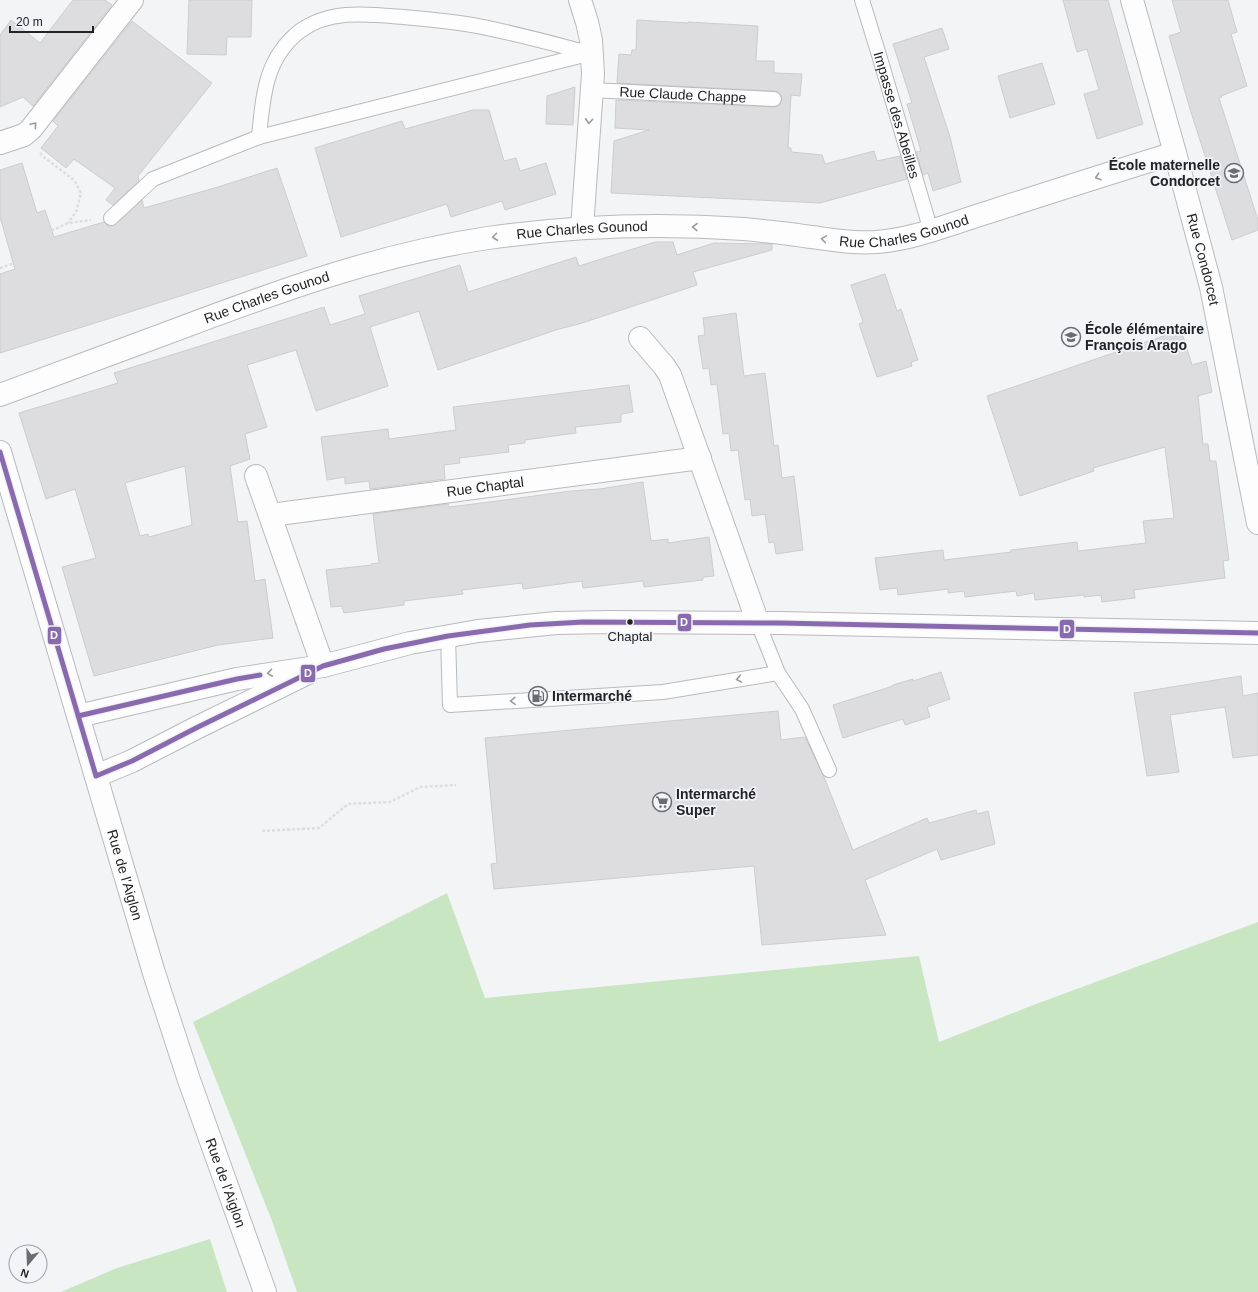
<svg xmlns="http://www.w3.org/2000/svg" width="1258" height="1292" viewBox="0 0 1258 1292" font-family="Arial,sans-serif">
  <rect width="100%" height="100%" fill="#f3f4f6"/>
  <path fill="#c9e6c2" d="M447 893 485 998 919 956 939 1042 1036 1004 1258 922V1292H297L272 1221 193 1022Z
    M210 1239 227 1292H61L117 1268Z"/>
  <path fill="#dddddf" stroke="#cccdce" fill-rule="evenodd" d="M73 0H105L112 5 33 106 23 97 0 107V35L11 20 40 43Z
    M189 0H252L251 37H227L226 55 187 54Z
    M1063 0H1108L1143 124 1097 139 1084 94 1099 90 1087 49 1077 52Z
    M1172 0H1228L1237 32 1231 34 1247 86 1221 96 1222 97 1219 98 1258 220V230L1232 240 1190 109 1169 36 1181 32Z
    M637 20 688 23V22L758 26 756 61H774V73L802 74 800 96 791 95 788 148H791V152L822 155 825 164 874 151 877 161 900 156 907 179 820 203 611 193 614 141 649 130 615 128 616 100 774 107 778 106 782 100 781 95 778 92 774 91 617 83 619 54 631 55 632 50H636Z
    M132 21 212 83 138 176 139 181 113 205 106 200 115 188 74 159 66 168 41 148 58 126 53 121Z
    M942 28 949 49 924 57 950 137 961 182 933 191 928 173 923 175 916 152 921 151 907 104 912 103 893 44Z
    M1042 63 1055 104 1010 118 998 76Z
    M575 87 573 125 546 124 547 96Z
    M473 110H489L504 161 516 158 520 171 546 163 556 194 505 210 502 201 451 217 447 204 341 237 315 148 402 121 405 129Z
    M22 163 37 213 45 210 54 237 104 222 108 226H113L142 200 144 208 218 187 277 168 307 256 0 353V274L15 269 0 217V170Z
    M655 242H673L677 255 714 243 772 244V250L693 272 697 285 579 324 559 329 438 370 419 311 370 327 388 386 316 411 296 350 247 365 267 427 245 434 250 459 230 466 238 522 247 521 255 581 265 579 273 638 218 645 94 676 62 567 96 558 75 489 46 499 19 413 118 383 114 373 324 307 330 325 365 314 359 296 460 265 468 292 576 257 579 266ZM185 466 192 525 149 537 148 534 140 536 125 483Z
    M885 274 897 311 901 309 918 360 911 362 912 366 877 377 859 324 863 322 851 285Z
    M736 313 744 376 765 373 774 446 778 445 782 478 794 476 803 550 776 554 774 542 769 543 765 514 752 516 750 499 745 500 738 450 731 451 729 433 723 434 717 384 711 385 709 368 703 369 698 336 705 335 703 318Z
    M1181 330 1192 365 1206 361 1212 392 1198 396 1203 444H1208L1210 461H1216L1229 560 1223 561 1225 578 1134 590 1135 598 1102 602 1101 595 1084 597V595L1035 600 1034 593 1017 596 1016 591 965 597 964 591 948 593V589L898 595 897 588 880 590 875 558 943 550 944 560 1011 552V550L1077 542 1078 551 1146 543 1143 521 1174 518 1165 447 1093 468 1094 471 1020 496 987 396Z
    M629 385 633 412 621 414V422L575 427 576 433 525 440V443L508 445 509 452 459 458 460 463 444 465 445 479 370 489 369 481 345 484V477L327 480 321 437 388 429 389 439 456 430 453 407Z
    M643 482 651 541 668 539V543L709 537 714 576 703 577V580L644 587 643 581 583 588 582 581 523 589 522 583 462 590 463 594 404 601V605L344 613 342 606 331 607 326 570 372 565 371 564 379 563 373 514 448 504 449 507 482 503 571 491 600 489Z
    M941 672 950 699 927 707 930 717 905 725 903 719 843 738 833 705 893 686V685L913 679V681Z
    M1241 676 1243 696 1258 693V755L1233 758 1225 707 1170 715 1179 772 1147 776 1134 693Z
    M778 711 781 740 805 737 824 777 853 850 927 818 929 823 976 810 977 814 988 811 995 844 941 860 937 849 865 880 886 935 762 945 754 866 494 889 491 864 497 863 485 738Z"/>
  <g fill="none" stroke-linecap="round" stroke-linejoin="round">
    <g stroke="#b9babb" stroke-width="16">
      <g id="service">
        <path id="s1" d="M862 0 879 55 931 231"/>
        <path id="s2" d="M591 90 774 99"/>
        <path d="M259 137C263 96 265 58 300 31 330 9 368 14 403 17 426 19 449 21 472 25 511 32 550 43 589 53"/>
        <path d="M111 218 153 179 259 137 592 53"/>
        <path d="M758 623 778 673 802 709 829 770"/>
        <path d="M448 636 450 705 663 692 778 673"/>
      </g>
    </g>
    <g stroke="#b9babb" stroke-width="24">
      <g id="minor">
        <path d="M580 0 587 22 591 40 593 74 582 228"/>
        <path id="s3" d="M1132 0 1175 153 1211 287 1258 523"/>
        <path d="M0 143 24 135 31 129 132 0"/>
        <path d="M640 338 664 366 670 375 758 623"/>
        <path id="s4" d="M0 395C59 373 119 351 178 329 279 291 380 254 488 238 572 226 658 223 744 229 764 231 784 233 804 236 829 239 853 244 877 242 915 239 953 223 989 212 1051 192 1113 172 1175 153"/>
        <path d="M256 476 323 666"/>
        <path id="s5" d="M271 515 700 458"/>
        <path d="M78 716 237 679 323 666 410 643 478 631 556 623 609 622 780 623 1258 633"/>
        <path d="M96 776 132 761 196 728 306 674"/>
      </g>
    </g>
    <g stroke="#b9babb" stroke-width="24">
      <g id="secondary">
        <path id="s6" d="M0 452 154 973 189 1080 265 1292"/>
      </g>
    </g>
    <path stroke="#dedede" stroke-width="2.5" stroke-dasharray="3 2" stroke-linecap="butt" d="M40 153 45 158 74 180 81 193 76 212 68 223
      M0 268 20 261 39 245 51 231 68 223 91 220
      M262 831 319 828 348 804 390 802 420 787 456 785"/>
    <use href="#service" stroke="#fdfdfe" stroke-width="14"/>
    <use href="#minor" stroke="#fdfdfe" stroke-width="22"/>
    <use href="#secondary" stroke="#fdfdfe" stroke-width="22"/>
    <g stroke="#f2f4f7" stroke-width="8">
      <path id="bus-1" d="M0 452 96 776 132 761 196 728 323 666 384 649 448 636 530 625 583 622 780 623 1258 633
        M78 716 237 679 260 675"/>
    </g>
    <use href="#bus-1" stroke="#8a6aae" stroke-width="5"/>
  </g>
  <defs><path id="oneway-chevron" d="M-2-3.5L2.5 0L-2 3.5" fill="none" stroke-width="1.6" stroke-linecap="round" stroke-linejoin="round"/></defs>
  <g stroke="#9a9b9c">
    <use href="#oneway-chevron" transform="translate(589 121) rotate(94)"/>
    <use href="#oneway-chevron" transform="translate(34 125) rotate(-50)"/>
    <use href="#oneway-chevron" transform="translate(1098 177) rotate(162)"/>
    <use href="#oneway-chevron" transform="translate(695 227) rotate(-178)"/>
    <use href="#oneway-chevron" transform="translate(495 237) rotate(173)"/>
    <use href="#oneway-chevron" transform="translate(824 239) rotate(-171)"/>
    <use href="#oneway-chevron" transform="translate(270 673) rotate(172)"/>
    <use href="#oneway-chevron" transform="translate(739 679) rotate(170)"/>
    <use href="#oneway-chevron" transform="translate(513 701) rotate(176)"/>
  </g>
  <defs>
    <g id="school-ring" transform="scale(1)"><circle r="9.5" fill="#f2f4f7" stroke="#6b6c6e" stroke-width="1.5"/><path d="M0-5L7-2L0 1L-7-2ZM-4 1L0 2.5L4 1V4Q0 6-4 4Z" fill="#6b6c6e"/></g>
    <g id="fuel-ring" transform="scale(1)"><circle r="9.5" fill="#f2f4f7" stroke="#6b6c6e" stroke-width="1.5"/><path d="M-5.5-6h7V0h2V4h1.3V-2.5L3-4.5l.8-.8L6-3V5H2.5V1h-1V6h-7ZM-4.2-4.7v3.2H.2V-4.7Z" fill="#6b6c6e"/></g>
    <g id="supermarket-ring" transform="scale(1)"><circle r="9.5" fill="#f2f4f7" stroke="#6b6c6e" stroke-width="1.5"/><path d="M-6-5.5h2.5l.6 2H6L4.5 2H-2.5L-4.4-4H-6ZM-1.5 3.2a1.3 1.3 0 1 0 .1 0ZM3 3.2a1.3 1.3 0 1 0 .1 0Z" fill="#6b6c6e"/></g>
  </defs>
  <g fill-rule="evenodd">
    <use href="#school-ring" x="1234" y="173"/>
    <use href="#school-ring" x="1071" y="337"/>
    <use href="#fuel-ring" x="538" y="696"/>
    <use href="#supermarket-ring" x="662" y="802"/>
  </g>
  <circle fill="#222324" stroke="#f2f4f7" stroke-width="1.5" cx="630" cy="622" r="3.5"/>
  <g text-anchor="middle" stroke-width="3.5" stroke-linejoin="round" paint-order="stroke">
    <g font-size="13" fill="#222324" stroke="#f2f4f7">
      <text x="630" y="641">Chaptal</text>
    </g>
    <g font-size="14" fill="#222324" stroke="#f2f4f7">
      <text dy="5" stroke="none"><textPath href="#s2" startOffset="92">Rue Claude Chappe</textPath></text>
      <text dy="5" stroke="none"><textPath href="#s1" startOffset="120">Impasse des Abeilles</textPath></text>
      <text dy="5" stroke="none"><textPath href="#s4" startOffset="932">Rue Charles Gounod</textPath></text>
      <text dy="5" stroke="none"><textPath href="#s4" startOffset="608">Rue Charles Gounod</textPath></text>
      <text dy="5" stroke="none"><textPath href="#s3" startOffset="269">Rue Condorcet</textPath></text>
      <text dy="5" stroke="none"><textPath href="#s4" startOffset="284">Rue Charles Gounod</textPath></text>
      <text dy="5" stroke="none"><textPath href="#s5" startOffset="216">Rue Chaptal</textPath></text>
      <text dy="5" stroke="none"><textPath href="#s6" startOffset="441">Rue de l'Aiglon</textPath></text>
      <text dy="5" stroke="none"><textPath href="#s6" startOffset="765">Rue de l'Aiglon</textPath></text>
    </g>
    <g font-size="14" font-weight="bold" fill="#222324" stroke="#f2f4f7" text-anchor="start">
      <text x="1220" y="170" text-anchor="end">École maternelle<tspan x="1220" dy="16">Condorcet</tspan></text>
      <text x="1085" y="334">École élémentaire<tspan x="1085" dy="16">François Arago</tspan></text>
      <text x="552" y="701">Intermarché</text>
      <text x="676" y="799">Intermarché<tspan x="676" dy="16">Super</tspan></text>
    </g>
  </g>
  <g stroke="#f2f4f7" stroke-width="1.5">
    <rect x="677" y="613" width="15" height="19" rx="4" fill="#8a6aae"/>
    <rect x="1059" y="619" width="16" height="20" rx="4" fill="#8a6aae"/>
    <rect x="47" y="626" width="15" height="19" rx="4" fill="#8a6aae"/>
    <rect x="300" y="664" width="16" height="19" rx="4" fill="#8a6aae"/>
  </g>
  <g font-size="11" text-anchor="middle" font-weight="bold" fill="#fff">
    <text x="684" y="626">D</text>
    <text x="1067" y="633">D</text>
    <text x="54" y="639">D</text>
    <text x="308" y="677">D</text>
  </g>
  <g transform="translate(28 1264) rotate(199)"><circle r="19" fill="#f2f4f7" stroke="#9fa0a3"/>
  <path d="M0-3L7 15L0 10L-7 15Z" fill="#6b6c6e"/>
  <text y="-6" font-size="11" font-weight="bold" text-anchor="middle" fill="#222324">N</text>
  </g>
  <path d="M10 26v6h83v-6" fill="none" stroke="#222324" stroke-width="2"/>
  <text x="16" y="26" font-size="12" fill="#222324" stroke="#f2f4f7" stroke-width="3" paint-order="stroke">20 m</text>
</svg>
